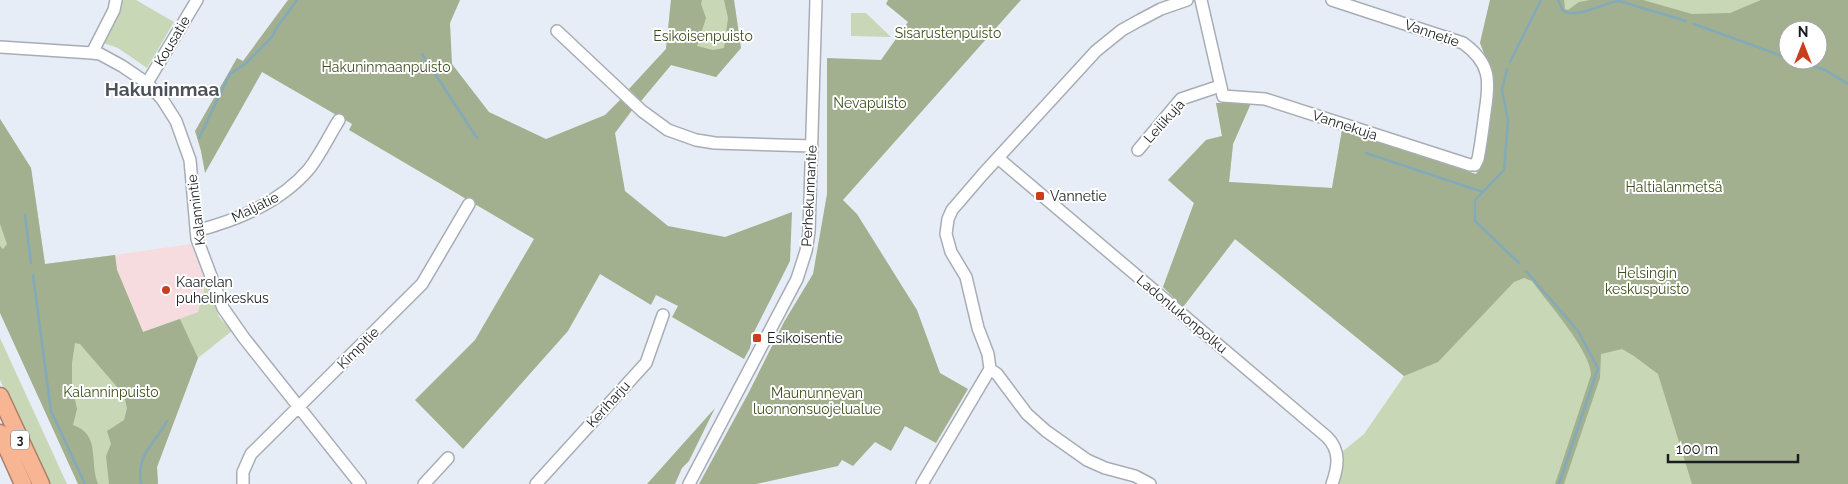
<svg xmlns="http://www.w3.org/2000/svg" width="1848" height="484" viewBox="0 0 1848 484" font-family="Raleway,sans-serif">
  <rect width="100%" height="100%" fill="#e7edf6"/>
  <path fill="#f6dbdf" d="M191 244 206 282 198 312 143 332 117 270 115 255Z"/>
  <path fill="#c8d7b5" fill-rule="evenodd" d="M123 0H136L174 22 147 68 118 48 101 42Z
    M671 0H734L741 48 716 77 671 65 641 101 629 89 666 49Z
    M1490 0H1848V484H1332L1337 456 1364 434 1404 376 1235 239 1183 307 1163 287 1194 203 1168 180 1206 140 1222 136 1216 103H1251L1233 144 1229 182 1332 188 1342 130 1476 174 1482 165 1494 78 1480 43ZM1788 30H1818V60H1788Z
    M851 13H866L891 37 851 36Z
    M0 119 31 168 45 264 115 255 117 270 143 332 198 312 206 282 219 317 232 331 198 358 157 467 158 484H78L0 312Z
    M0 338 67 484H49L0 380Z"/>
  <path fill="#a2b08f" fill-rule="evenodd" d="M288 0H460L450 23 452 64 489 112 546 139 605 115 622 98 633 109 615 133 625 191 668 226 725 237 792 212 790 261 753 334 750 348 744 359 672 317 678 306 656 295 651 305 600 274 568 331 463 449 415 400 475 340 534 239 349 130 352 124 262 72 205 173 201 151 195 131 237 58 243 61Z
    M671 0H702L701 4 706 18 697 46 713 50 724 48 728 18 724 0H734L741 48 716 77 671 65 641 101 629 89 666 49Z
    M888 0H1021L843 200 857 214 917 310 940 373 968 389 936 443 905 426 891 451 875 442 853 466 842 460 838 466 756 484H699L749 392 784 322 813 274 827 194V58L881 60 908 22 886 4Z
    M1490 0H1564L1565 9 1568 10 1579 2 1590 0H1643L1692 14 1730 13 1761 0H1848V484H1692L1658 374 1634 356 1622 349 1601 354 1600 378 1564 484H1555L1591 375C1591 351 1547 302 1532 281L1524 278 1514 282 1438 362 1404 376 1235 239 1183 307 1163 287 1194 203 1168 180 1206 140 1222 136 1216 103H1251L1233 144 1229 182 1332 188 1342 130 1476 174 1482 165 1494 78 1480 43ZM1788 30H1818V60H1788Z
    M0 119 31 168 45 264 115 255 117 270 143 332 180 319 198 358 157 467 158 484H109L106 456 111 444 107 431 124 420 127 408 124 395 80 344 75 343 72 363V386L77 409 73 425C101 434 89 462 98 484H78L0 313V246L3 249 7 244 0 224Z
    M715 408 689 461 682 468 675 484H647Z"/>
  <g fill="none" stroke-linecap="round" stroke-linejoin="round">
    <path stroke="#82aaba" stroke-width="2.5" d="M1558 0 1563 11C1578 19 1603 3 1619 1L1686 21
      M1694 24 1788 58
      M422 54 477 138
      M1795 60 1825 70 1848 84
      M1510 62 1541 0
      M1507 69 1502 90 1508 121 1504 170 1475 200V221L1519 263
      M199 138 230 74 245 64 272 37 277 27 297 0
      M1366 153 1483 192
      M25 215 31 263
      M1526 271 1578 331 1598 368 1559 484
      M33 275 51 411 85 484
      M141 484C136 453 154 446 167 421"/>
    <g stroke="#a8adb5" stroke-width="14">
      <path id="minor" d="M1201 0 1223 96 1265 99 1470 165H1475L1478 159C1481 144 1483 128 1485 112 1490 81 1491 63 1463 43L1332 0
        M557 31 642 111 668 130 696 140 715 143 812 146
        M0 47 92 53 100 54 122 66 147 83 162 99 176 121 190 160 197 239 223 308 244 338 360 484
        M92 53 114 10 116 0
        M147 83 197 0
        M1138 150 1181 99 1220 86
        M998 158 1327 437C1341 451 1338 467 1332 484
        M196 231C237 220 280 203 309 169 320 155 329 136 339 120
        M990 369 997 374 1027 414 1046 431 1087 460 1105 468 1135 476 1150 484
        M243 484V472L251 454 422 284 469 204
        M424 484 448 458
        M536 484 646 363 663 315
        M689 484 797 279 806 251 809 232 816 0
        M922 484 990 369 988 354 978 328 966 277 951 252 946 234 948 219 952 210 983 174 1096 51 1122 30 1140 20 1161 9 1187 0"/>
    </g>
    <g stroke="#aa7f6a" stroke-width="19">
      <path id="highway" d="M0 396 41 484
        M0 433 23 484"/>
    </g>
    <use href="#minor" stroke="#fff" stroke-width="11"/>
    <use href="#highway" stroke="#f7b593" stroke-width="16"/>
  </g>
  <g fill="#c93f1d" stroke="#fff" stroke-width="2">
    <rect x="1035" y="191" width="10" height="10" rx="2.5"/>
    <circle cx="166" cy="290" r="5"/>
    <rect x="752" y="333" width="10" height="10" rx="2.5"/>
  </g>
  <g text-anchor="middle" stroke-width="4" stroke-linejoin="round" paint-order="stroke">
    <rect fill="#fff" stroke="#5f6062" stroke-width="1" x="11" y="430.5" width="18" height="19" rx="4"/>
    <g font-size="12" font-weight="bold" fill="#1a1c1f">
      <text x="20" y="444">3</text>
    </g>
    <g font-size="14" fill="#3d4f1c" stroke="#fff">
      <text x="948" y="38">Sisarustenpuisto</text>
      <text x="703" y="41">Esikoisenpuisto</text>
      <text x="386" y="72">Hakuninmaanpuisto</text>
      <text x="870" y="108">Nevapuisto</text>
      <text x="1674" y="192">Haltialanmetsä</text>
      <text x="1647" y="278">Helsingin<tspan x="1647" dy="16">keskuspuisto</tspan></text>
      <text x="111" y="397">Kalanninpuisto</text>
      <text x="817" y="398">Maununnevan<tspan x="817" dy="16">luonnonsuojelualue</tspan></text>
    </g>
    <g font-size="14" fill="#1a1c1f" stroke="#fff">
      <text transform="translate(1432 33) rotate(19)" y="5">Vannetie</text>
      <text transform="translate(172 41) rotate(-59)" y="5">Kousatie</text>
      <text transform="translate(1164 121) rotate(-48)" y="5">Leilikuja</text>
      <text transform="translate(1345 125) rotate(18)" y="5">Vannekuja</text>
      <text transform="translate(809 196) rotate(-87)" y="5">Perhekunnantie</text>
      <text transform="translate(255 207) rotate(-26)" y="5">Maljatie</text>
      <text transform="translate(196 210) rotate(-97)" y="5">Kalannintie</text>
      <text transform="translate(1182 314) rotate(40)" y="5">Ladonlukonpolku</text>
      <text transform="translate(358 348) rotate(-45)" y="5">Kimpitie</text>
      <text transform="translate(608 404) rotate(-48)" y="5">Keriharju</text>
    </g>
    <g font-size="14" fill="#1a1c1f" stroke="#fff" text-anchor="start">
      <text x="1050" y="201">Vannetie</text>
      <text x="176" y="287">Kaarelan<tspan x="176" dy="16">puhelinkeskus</tspan></text>
      <text x="767" y="343">Esikoisentie</text>
    </g>
    <g font-size="19" font-weight="bold" fill="#4d5259" stroke="#fff">
      <text x="162" y="96">Hakuninmaa</text>
    </g>
  </g>
  <g transform="translate(1803 45)"><circle r="24" fill="#ffffff" stroke="#a3a4a5"/>
  <path d="M0-4L9 19L0 12L-9 19Z" fill="#c93f1d"/>
  <text y="-8" font-size="14" font-weight="bold" text-anchor="middle" fill="#1a1c1f">N</text>
  </g>
  <path d="M1668 454v8h130v-8" fill="none" stroke="#1a1c1f" stroke-width="2.5"/>
  <text x="1676" y="454" font-size="15" fill="#1a1c1f" stroke="#ffffff" stroke-width="4" paint-order="stroke">100 m</text>
</svg>
